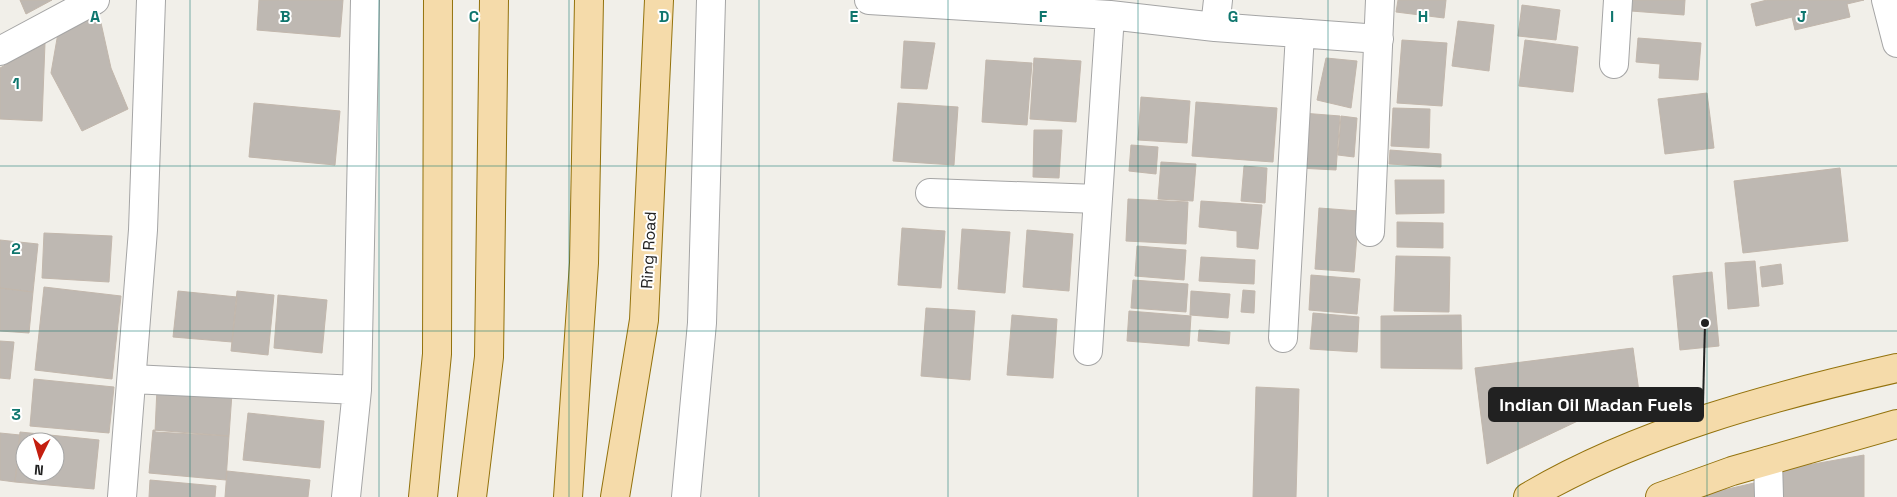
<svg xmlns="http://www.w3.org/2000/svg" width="1897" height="497" viewBox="0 0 1897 497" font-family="'Space Grotesk',sans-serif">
  <rect width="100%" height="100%" fill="#f1efe9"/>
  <path fill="#beb8b2" stroke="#c2b7ac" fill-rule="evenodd" d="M20 0H52L26 14Z
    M259 0H343L340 37 257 30Z
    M1398 0H1446L1444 18 1396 12Z
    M1632 0H1685L1684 15 1631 11Z
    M1767 0H1864L1847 4 1850 17 1795 30 1792 17 1756 26 1751 4Z
    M1522 5 1560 10 1556 40 1518 36Z
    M99 14 111 68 128 109 82 131 51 73 58 33Z
    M1458 21 1494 25 1489 71 1452 66Z
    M1638 38 1701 43 1698 80 1659 78 1660 64 1636 62Z
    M1402 40 1447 43 1442 106 1397 103Z
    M1525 40 1578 47 1573 92 1519 86Z
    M904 41 935 43 927 89 901 88Z
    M45 43 42 121 0 119V68Z
    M1034 58 1081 61 1076 122 1030 119Z
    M1326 58 1357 61 1351 108 1317 100Z
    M986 60 1032 63 1027 125 982 122Z
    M1707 93 1714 148 1665 154 1658 99Z
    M1141 97 1190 101 1187 143 1138 140Z
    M1196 102 1277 108 1273 162 1192 156Z
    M254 103 340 111 335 165 249 157Z
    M898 103 958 107 954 165 893 161Z
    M1393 108 1430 109 1429 148 1391 146Z
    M1302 113 1340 116 1336 170 1298 168Z
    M1341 116 1357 118 1354 157 1338 155Z
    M1034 130H1062L1059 178 1033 177Z
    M1131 145 1158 147 1156 174 1129 171Z
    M1390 150 1441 154V167L1389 164Z
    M1161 162 1196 164 1193 201 1158 199Z
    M1244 166 1267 168 1265 203 1241 201Z
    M1840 168 1848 241 1743 253 1734 181Z
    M1395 180H1444V213L1396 214Z
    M1128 199 1188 202 1186 244 1126 241Z
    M1201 201 1262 205 1258 249 1237 247V231L1199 227Z
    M1319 208 1359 211 1354 272 1315 269Z
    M1397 222 1443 223V248L1397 247Z
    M902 228 945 231 941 288 898 285Z
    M962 229 1010 232 1005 293 958 289Z
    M1027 230 1073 234 1069 291 1023 287Z
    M44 233 112 236 109 282 42 278Z
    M0 240 38 244 33 292 0 288Z
    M1137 246 1186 250 1184 280 1135 276Z
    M1396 256 1450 257 1449 312 1394 311Z
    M1201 257 1255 260 1254 284 1199 281Z
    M1755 261 1759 306 1728 309 1725 263Z
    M1781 264 1783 284 1762 287 1760 267Z
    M1712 272 1719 346 1680 350 1673 276Z
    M1311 275 1360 279 1357 314 1309 310Z
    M1133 280 1188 284 1186 312 1131 308Z
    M44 287 121 296 112 379 35 370Z
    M0 288 33 292 29 333 0 331Z
    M1243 290 1255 291 1254 313 1241 312Z
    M178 291 237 297 232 342 173 337Z
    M237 291 274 295 268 355 231 351Z
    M1191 291 1230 294 1228 318 1190 315Z
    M278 295 327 300 322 353 274 348Z
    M926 308 975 311 970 380 921 376Z
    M1129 311 1191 316 1189 346 1127 341Z
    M1313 313 1359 317 1357 352 1310 349Z
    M1012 315 1057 319 1053 378 1007 375Z
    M1461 315 1462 369 1381 368V316Z
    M1199 330 1230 332 1229 344 1198 341Z
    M0 341 14 342 10 379 0 378Z
    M1633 348 1639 392 1487 464 1475 368Z
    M34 379 114 387 109 433 30 426Z
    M1256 387 1299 389 1296 497H1253Z
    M157 388 232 393 229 436 155 432Z
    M248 413 324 421 320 468 243 460Z
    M153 430 229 436 226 480 149 473Z
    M20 432 99 440 94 489 15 482ZM25 442H55V472H25Z
    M0 433 20 435 15 482 0 480Z
    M1864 455V497H1780V470Z
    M227 471 310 480 308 497H225Z
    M150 480 216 486 215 497H149Z
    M1754 483V497H1693Z"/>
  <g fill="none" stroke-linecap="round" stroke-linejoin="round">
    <g stroke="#a5a5a5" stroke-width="30">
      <path id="minor" d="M869 0 1110 15 1215 27 1379 39
        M1886 0 1897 43
        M1215 27 1218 0
        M0 51 95 0
        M1614 64 1618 0
        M930 193 1098 199
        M1370 232 1380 0
        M1283 338 1300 33
        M1088 351 1110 15
        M132 379 357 390
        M1768 461 1769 497
        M122 497 143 230 151 0
        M346 497 357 390 365 0
        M686 497 702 323 711 0"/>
    </g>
    <g stroke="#93720c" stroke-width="30">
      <path id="major" d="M423 497 437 354 438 0
        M472 497 489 357 494 0
        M568 497 584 263 589 0
        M615 497 644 320 659 0
        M1528 497C1638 432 1773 396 1897 368
        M1660 497 1732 471 1897 424"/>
    </g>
    <use href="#minor" stroke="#fff" stroke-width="28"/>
    <use href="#major" stroke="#f5dbaa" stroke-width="28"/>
  </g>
  <path fill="none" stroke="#0f766e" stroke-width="1" stroke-opacity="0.55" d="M190 0V497M379 0V497M569 0V497M759 0V497M948 0V497M1138 0V497M1328 0V497M1518 0V497M1707 0V497M0 166H1897M0 331H1897"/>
  <g text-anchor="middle" stroke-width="4" stroke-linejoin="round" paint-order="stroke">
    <g font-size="16" fill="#212121" stroke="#fff">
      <text transform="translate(648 250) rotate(-87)" y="6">Ring Road</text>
    </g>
  </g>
  <g font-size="16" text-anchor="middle" font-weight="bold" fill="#0f766e" stroke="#fff" stroke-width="4" stroke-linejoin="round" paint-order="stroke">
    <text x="95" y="22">A</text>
    <text x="285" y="22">B</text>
    <text x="474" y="22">C</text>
    <text x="664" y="22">D</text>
    <text x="854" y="22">E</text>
    <text x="1043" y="22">F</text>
    <text x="1233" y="22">G</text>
    <text x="1423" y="22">H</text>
    <text x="1612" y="22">I</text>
    <text x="1802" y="22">J</text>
    <text x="16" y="89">1</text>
    <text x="16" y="254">2</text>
    <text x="16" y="420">3</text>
  </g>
  <path fill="none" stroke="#212121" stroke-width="2" d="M1705 323L1703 405"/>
  <circle fill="#212121" stroke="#fff" stroke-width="2" cx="1705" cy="323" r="5"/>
  <rect fill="#212121" stroke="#212121" stroke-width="2" x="1489" y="388" width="214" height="33" rx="5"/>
  <g font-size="18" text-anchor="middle" font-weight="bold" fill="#fff">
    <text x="1596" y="411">Indian Oil Madan Fuels</text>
  </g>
  <g transform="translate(40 457) rotate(185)"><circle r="24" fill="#ffffff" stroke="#a6a6a6"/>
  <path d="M0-4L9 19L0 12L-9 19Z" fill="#c41e0f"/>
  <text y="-8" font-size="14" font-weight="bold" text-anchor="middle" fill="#212121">N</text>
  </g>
</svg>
